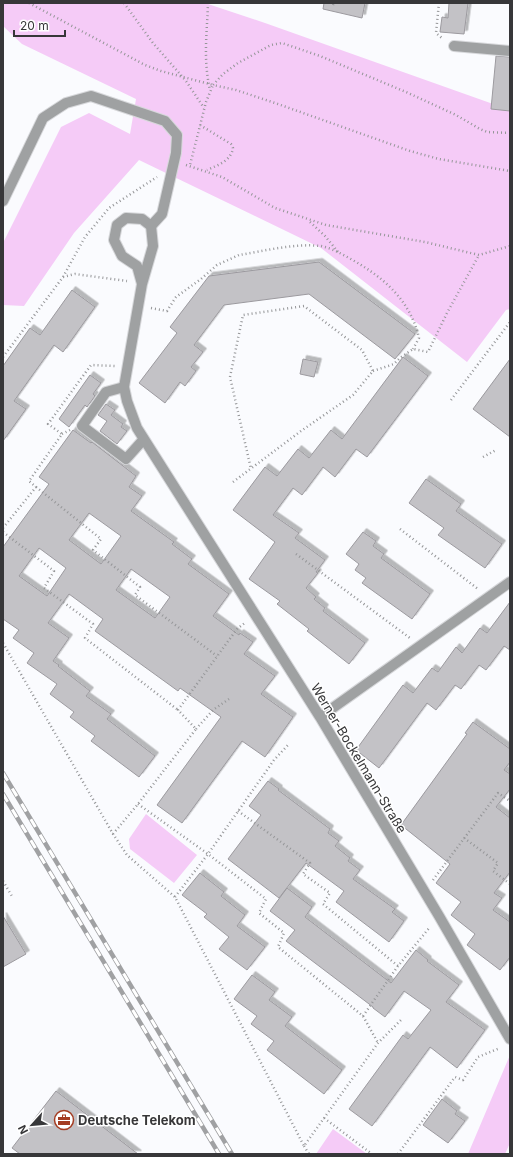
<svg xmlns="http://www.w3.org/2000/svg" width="513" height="1157" viewBox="0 0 513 1157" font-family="Inter,sans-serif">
  <defs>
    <filter id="shadow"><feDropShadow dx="3.5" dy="-3.5" stdDeviation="0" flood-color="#0004"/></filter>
  </defs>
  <rect width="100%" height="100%" fill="#fafbfe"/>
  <path fill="#f5cbf7" d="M3 3H205L265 23 510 110V309L506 310 467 362 321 248 139 160 74 233 24 306 3 305V243L61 127 89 113 130 134 136 99 22 44 3 26Z
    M146 814 197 855 174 883 130 849 129 839Z
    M510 1055V1143L505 1154H468Z
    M333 1129 367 1154H316Z"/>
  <path fill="#c3c2c6" stroke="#9c9a9f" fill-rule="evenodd" filter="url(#shadow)" d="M324 3H365L362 18 323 9Z
    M449 3H468L464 34 440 32 442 17 448 18Z
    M496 56 510 57V111L491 109Z
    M319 262 415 334 395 359 309 294 224 305 194 345 203 352 191 367 196 371 185 386 180 382 165 403 139 383 177 333 170 327 209 276Z
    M72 290 95 307 63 352 54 345 14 401 26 409 3 441V366L30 328 40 335Z
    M403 357 428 376 367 457 356 449 335 477 323 467 302 495 293 488 273 515 299 533 295 538 325 560 316 572 318 573 306 588 316 597 314 599 325 608 323 611 365 643 349 664 307 631 309 629 277 604 280 601 249 579 275 542 233 510 265 467 277 476 298 449 309 458 331 430 342 439Z
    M303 359 318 362 314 377 300 374Z
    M510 359V437L473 409Z
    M90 375 101 383 93 394 95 396 87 407 85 405 69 427 59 419Z
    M106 404 115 410 111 415 123 424 121 427 127 431 117 444 100 431 107 421 98 415Z
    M73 430 91 443 92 442 136 476 129 487 142 496 131 511 174 542 172 544 192 559 188 564 229 594 213 616 239 635 240 633 253 642 244 654 275 676 261 694 293 717 265 757 242 741 182 823 157 805 221 717 180 688 178 691 95 631 103 619 69 594 48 623 69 638 53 661 59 665 58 666 90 691 86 696 111 714 107 719 155 756 139 777 91 741 95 736 70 717 74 712 50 694 57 684 27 663 34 653 13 638 19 630 3 619V547L49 484 39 477ZM89 513 121 536 101 564 69 540ZM39 548 66 568 47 596 19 576ZM131 569 170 597 155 618 116 590Z
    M426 479 461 504 456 511 502 544 485 568 438 535 444 528 409 503Z
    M363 532 376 541 373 546 384 554 381 558 430 594 412 619 362 583 366 578 355 570 359 564 346 554Z
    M510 602V650L504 646 486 670 479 665 461 689 455 685 436 710 427 703 379 768 356 750 403 685 413 693 432 668 438 672 456 647 462 653 480 628 487 633Z
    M473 722 510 749V762L504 770 510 774V789L496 807 510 818V872L494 893 502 898 493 910 510 922V957L500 970 467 945 475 934 451 915 461 902 436 883 450 864 401 825 467 734 465 733Z
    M268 781 279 789 278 790 330 829 328 833 339 841 335 846 350 858 348 861 360 870 353 879 395 909 392 912 404 921 389 942 336 902 344 891 306 863 279 898 228 859 261 815 249 806Z
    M200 873 224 892 221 896 245 915 237 926 265 947 247 970 219 949 229 937 204 917 207 914 182 895Z
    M287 888 312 907 305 917 391 983 416 950 428 960 427 961 459 985 446 1002 485 1030 457 1068 430 1047 372 1126 349 1109 403 1035 408 1039 431 1010 404 991 385 1017 373 1008V1007L286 941 295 930 270 911Z
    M3 916 26 954 3 967Z
    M252 975 275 992 269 1000 292 1017 285 1026 342 1070 324 1094 267 1050 274 1041 251 1024 257 1016 234 999Z
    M56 1091 138 1154H20L12 1148Z
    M442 1099 457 1111 455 1114 465 1121 448 1143 423 1125Z"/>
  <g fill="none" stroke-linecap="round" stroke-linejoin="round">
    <g stroke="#d7d8db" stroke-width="12">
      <path id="service" d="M3 201 43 118 66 103 91 96 165 121 177 135 176 153 162 214 151 226
        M124 387 106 392 82 426 126 459 143 440"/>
    </g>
    <g stroke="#d7d8db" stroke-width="12">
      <path id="minor" d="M454 46 510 51
        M142 284 137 266 122 256 114 240 117 225 126 218 142 219 151 226 153 246 142 284 124 387 127 401 137 428 320 717 439 916 510 1039
        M320 717 510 582"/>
    </g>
    <path stroke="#959698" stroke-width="2.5" stroke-dasharray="1 3" stroke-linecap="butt" d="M29 3 145 65 161 71 213 85 206 102 190 165
      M124 3 153 43 186 81 204 108
      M208 3C207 34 203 59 210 90
      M439 3 436 33 443 39
      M333 5 334 3
      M200 125 231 144 233 148C231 161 218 165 207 170
      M510 133 487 132 480 129 456 115 406 92 320 56 282 43 271 45 238 63 223 74 213 85 236 90 275 103 410 151 439 159 510 171
      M186 165 222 177 275 208 326 225 425 242 479 255 510 246
      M310 222 325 236 338 252
      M63 277 85 237 109 208 157 177
      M151 308 167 311 176 297 201 279 217 265 239 255C264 251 295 243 321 246 331 248 340 253 349 258 382 276 410 299 419 338L413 349
      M3 357 63 277 75 274 127 281
      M373 371 394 364 400 358 413 349 428 352 447 313 479 255
      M451 400 510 322
      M62 434 70 430
      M483 457 496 450
      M233 482 301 431 353 395 373 371 362 350 304 306 243 315 230 377 251 469
      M36 487 101 539 93 550 140 587 135 595 217 656
      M3 528 36 487 29 481 62 434 48 424 91 365 115 366
      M400 529 478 589
      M3 532 54 571 44 588 93 624 85 638 178 710
      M296 554 410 638
      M3 643 113 834 127 855 175 897 304 1146 378 1043 402 1019
      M196 729 213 710 229 699
      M138 804 208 854 266 899 259 913 284 933 278 947 363 1016 378 1043
      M238 811 310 863 303 874 330 893 323 904 398 966
      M113 834 138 804 196 729 178 710 237 629 246 622
      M464 838 498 863 493 871 510 884
      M433 880 498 793 510 801
      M3 881 13 898
      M175 897 208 854 274 760 288 745
      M363 1016 398 966 430 927
      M324 1118 372 1154
      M304 1146 309 1154
      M398 1154 455 1077 463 1080 478 1057 500 1048"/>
    <use href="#service" stroke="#9fa1a2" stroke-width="10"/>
    <use href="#minor" stroke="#9fa1a2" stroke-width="10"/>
    <g stroke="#a0a1a3" stroke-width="4.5">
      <path id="rail" d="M3 773 232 1154
        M3 794 219 1154"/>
    </g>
    <use href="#rail" stroke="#fff" stroke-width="3" stroke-dasharray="9" stroke-linecap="butt"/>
  </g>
  <defs>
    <g id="office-ring" transform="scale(1)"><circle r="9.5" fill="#fff" stroke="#a43c22" stroke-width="1.5"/><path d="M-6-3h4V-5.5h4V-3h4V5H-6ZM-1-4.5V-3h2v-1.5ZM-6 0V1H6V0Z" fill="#a43c22"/></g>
  </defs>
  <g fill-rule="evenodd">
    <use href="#office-ring" x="64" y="1120"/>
  </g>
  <g text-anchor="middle" stroke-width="3" stroke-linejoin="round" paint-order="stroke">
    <g font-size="13" fill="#373739" stroke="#fff">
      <text transform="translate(359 758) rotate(59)" y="5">Werner-Bockelmann-Straße</text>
    </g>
    <g font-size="13" font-weight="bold" fill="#373739" stroke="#fff" text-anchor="start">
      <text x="78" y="1125">Deutsche Telekom</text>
    </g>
  </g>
  <rect width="513" height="1157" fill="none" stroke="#373739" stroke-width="8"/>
  <g transform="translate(32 1125) rotate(243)" stroke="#ffffff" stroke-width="3" paint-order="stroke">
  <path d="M0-3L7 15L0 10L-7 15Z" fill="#373739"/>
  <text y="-6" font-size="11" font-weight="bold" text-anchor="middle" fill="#373739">N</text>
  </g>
  <path d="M14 30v6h51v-6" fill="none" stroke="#373739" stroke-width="2"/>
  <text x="20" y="30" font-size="12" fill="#373739" stroke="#ffffff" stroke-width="3" paint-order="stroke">20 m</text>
</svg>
